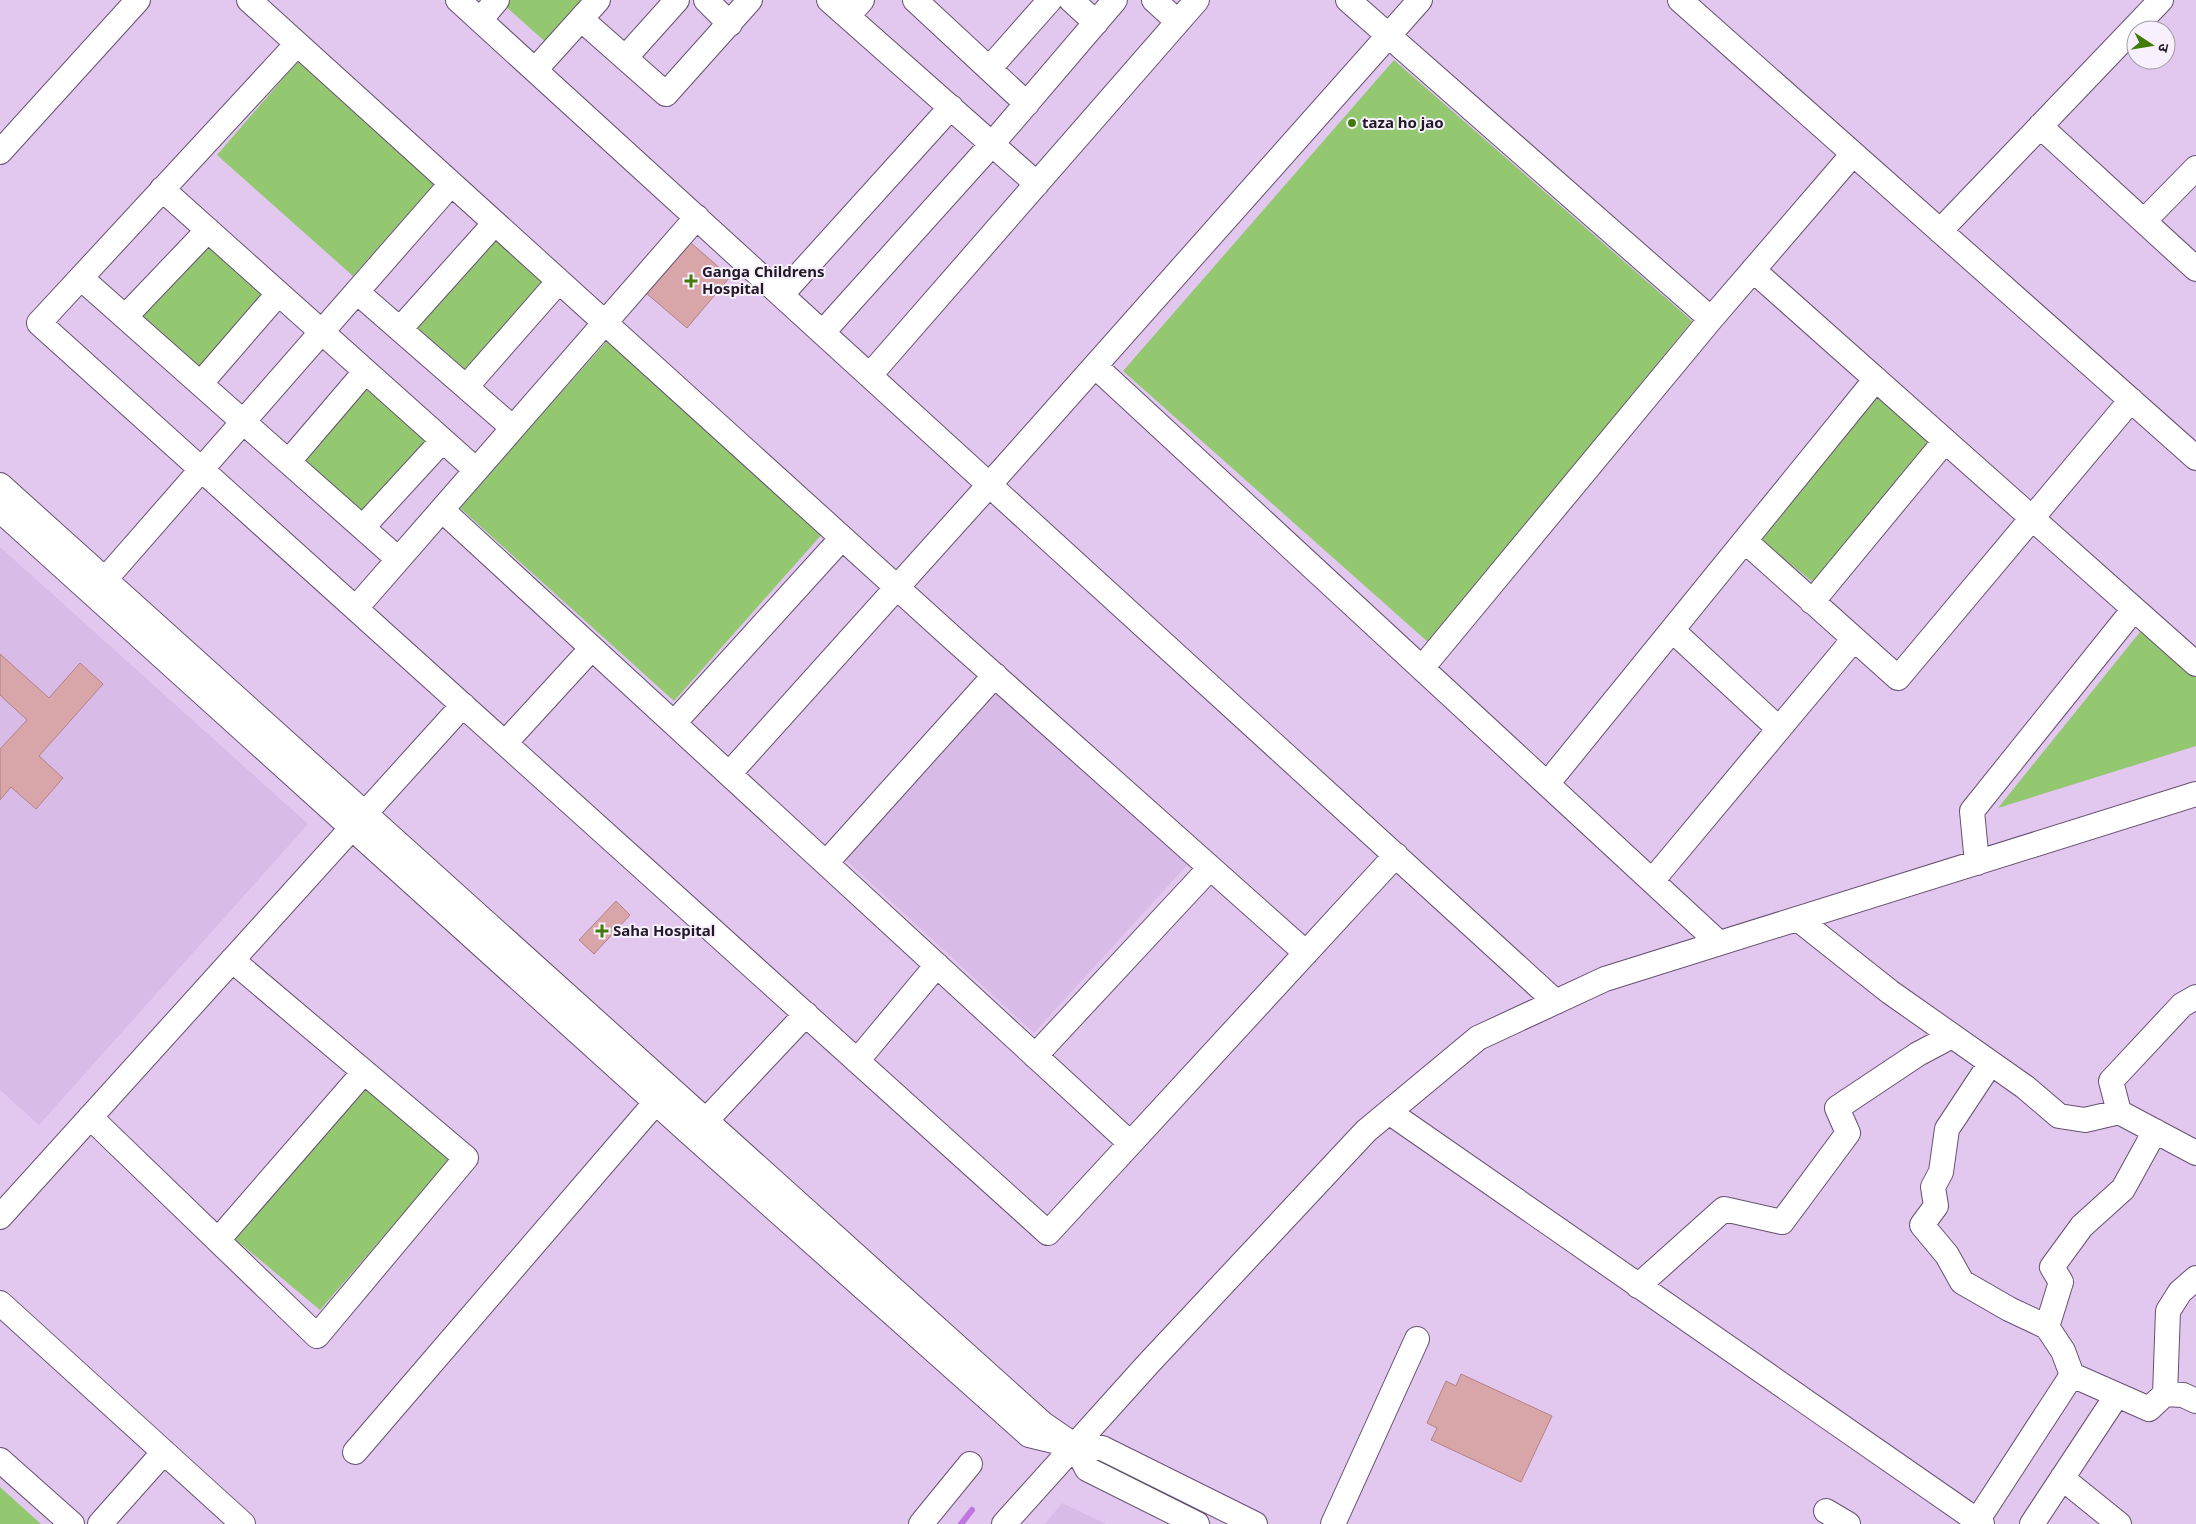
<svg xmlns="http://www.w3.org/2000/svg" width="2196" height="1524" viewBox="0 0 2196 1524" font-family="'Noto Sans','Noto Sans Devanagari',sans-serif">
  <rect width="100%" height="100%" fill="#e2c8ef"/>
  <path fill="#d8bbe7" d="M0 547 308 824 39 1125 0 1090Z
    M998 691 1188 864 1034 1033 845 859Z
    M1062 1503 1106 1524H1045Z"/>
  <path fill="#93c871" d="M507 0H592L550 46 503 4Z
    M299 60 436 182 353 276 217 155Z
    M1394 60 1692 321 1429 643 1123 371Z
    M492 236 548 284 469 376 413 328Z
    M207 239 268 295 198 373 137 317Z
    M608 340 823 533 674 701 459 507Z
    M368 382 431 439 363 516 299 458Z
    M1878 393 1932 437 1814 583 1760 539Z
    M2144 627 2196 675V746L1998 808Z
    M367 1086 451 1158 320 1310 235 1239Z
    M0 1487 41 1524H0Z"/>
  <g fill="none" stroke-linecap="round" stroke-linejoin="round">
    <path stroke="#bf76e1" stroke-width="6" d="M961 1524 972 1510"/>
  </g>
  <path fill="#d8a5a8" stroke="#b28285" d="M690 242 730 277 687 328 646 293Z
    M0 654 49 698 80 663 103 684 39 756 63 778 36 809 11 787 0 800V749L27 720 0 695Z
    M616 901 630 915 594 954 579 940Z
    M1461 1374 1552 1416 1521 1482 1431 1440 1437 1428 1427 1423 1446 1381 1456 1386Z"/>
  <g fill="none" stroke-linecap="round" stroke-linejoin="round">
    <g stroke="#675072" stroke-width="26">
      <path id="minor" d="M249 0 956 641 1306 953
        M458 0 1556 1002
        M706 0 730 24
        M829 0 1037 184
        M915 0 1027 104
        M1071 0 1096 23
        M1154 0 1178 22
        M1348 0 1711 319
        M1680 0 2196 458
        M848 16 862 0
        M581 19 666 94 750 0
        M480 20 497 0
        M297 44 39 323 1048 1233 1396 855
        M625 58 677 0
        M989 69 1050 0
        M535 70 598 0
        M2040 126 2196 269
        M0 152 138 0
        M162 189 476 470
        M2144 221 2196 168
        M1940 231 2161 0
        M1753 270 2196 664
        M81 278 398 559
        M357 292 513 428
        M782 294 951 107
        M125 317 208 230
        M400 329 495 223
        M823 332 992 144 1115 0
        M1095 366 1719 943
        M870 375 1197 0
        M201 383 278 294
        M466 387 559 281
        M289 461 365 372
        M0 485 1043 1424 1075 1446 1087 1469 1197 1524
        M0 510 692 1135 1029 1435 1075 1446 1102 1448 1255 1524
        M442 510 1130 1143
        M363 527 442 441
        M1745 541 1898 678 2131 400
        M95 591 451 184
        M1812 602 1945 441
        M356 608 697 217
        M1672 630 1779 729
        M1422 668 1711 319 1853 154
        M674 723 842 538
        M505 743 592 648
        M729 774 990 484 1420 0
        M1547 784 1876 379
        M826 863 995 675
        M1977 863 1972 811 2134 609
        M1652 881 1854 639
        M1798 919 1890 992 2025 1087 2059 1116 2085 1120 2119 1112 2196 1153
        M1035 1056 1210 868
        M857 1061 937 965
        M1990 1064 1947 1129 1941 1172 1933 1187 1936 1206 1922 1225 1947 1255 1962 1282 2009 1309 2047 1327 2063 1351 2072 1375 2149 1409 2165 1394 2183 1395 2196 1401
        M1389 1112 1982 1524
        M2119 1112 2111 1081 2182 1005 2196 997
        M90 1117 317 1336 466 1158 232 960
        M696 1131 806 1014
        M0 1217 463 705
        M218 1240 364 1072
        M1638 1286 1724 1209 1782 1222 1848 1133 1837 1108 1918 1054 1952 1036
        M0 1303 243 1524
        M2047 1327 2061 1282 2052 1267 2082 1226 2123 1189 2155 1131
        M2165 1394 2168 1311 2180 1292 2196 1278
        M355 1452 656 1102
        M0 1460 72 1524
        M2062 1478 2119 1524
        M1826 1511 1848 1524
        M1977 1521 2072 1375
        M100 1524 164 1452
        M921 1524 970 1464
        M1004 1524 1148 1364 1366 1131 1478 1038 1605 979 2196 794
        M1333 1524 1417 1339
        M2032 1524 2117 1395"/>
    </g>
    <use href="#minor" stroke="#fff" stroke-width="24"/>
  </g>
  <g fill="#437a0c" stroke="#f8f1fd" stroke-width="2">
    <circle cx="1352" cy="123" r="5"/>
    <path d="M688.5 273.5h5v5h5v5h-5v5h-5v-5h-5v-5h5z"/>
    <path d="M599.5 923.5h5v5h5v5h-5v5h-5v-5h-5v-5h5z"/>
  </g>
  <g text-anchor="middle" stroke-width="4" stroke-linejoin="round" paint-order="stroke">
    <g font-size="15" font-weight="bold" fill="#221927" stroke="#f8f1fd" text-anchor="start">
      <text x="1362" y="128">taza ho jao</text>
      <text x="702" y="277">Ganga Childrens<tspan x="702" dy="17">Hospital</tspan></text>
      <text x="613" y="936">Saha Hospital</text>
    </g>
  </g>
  <g transform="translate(2151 45) rotate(102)"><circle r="24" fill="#f8f1fd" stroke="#a29ba7"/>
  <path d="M0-4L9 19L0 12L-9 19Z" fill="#437a0c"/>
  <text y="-8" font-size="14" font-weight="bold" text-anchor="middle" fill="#221927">उ</text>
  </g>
</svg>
